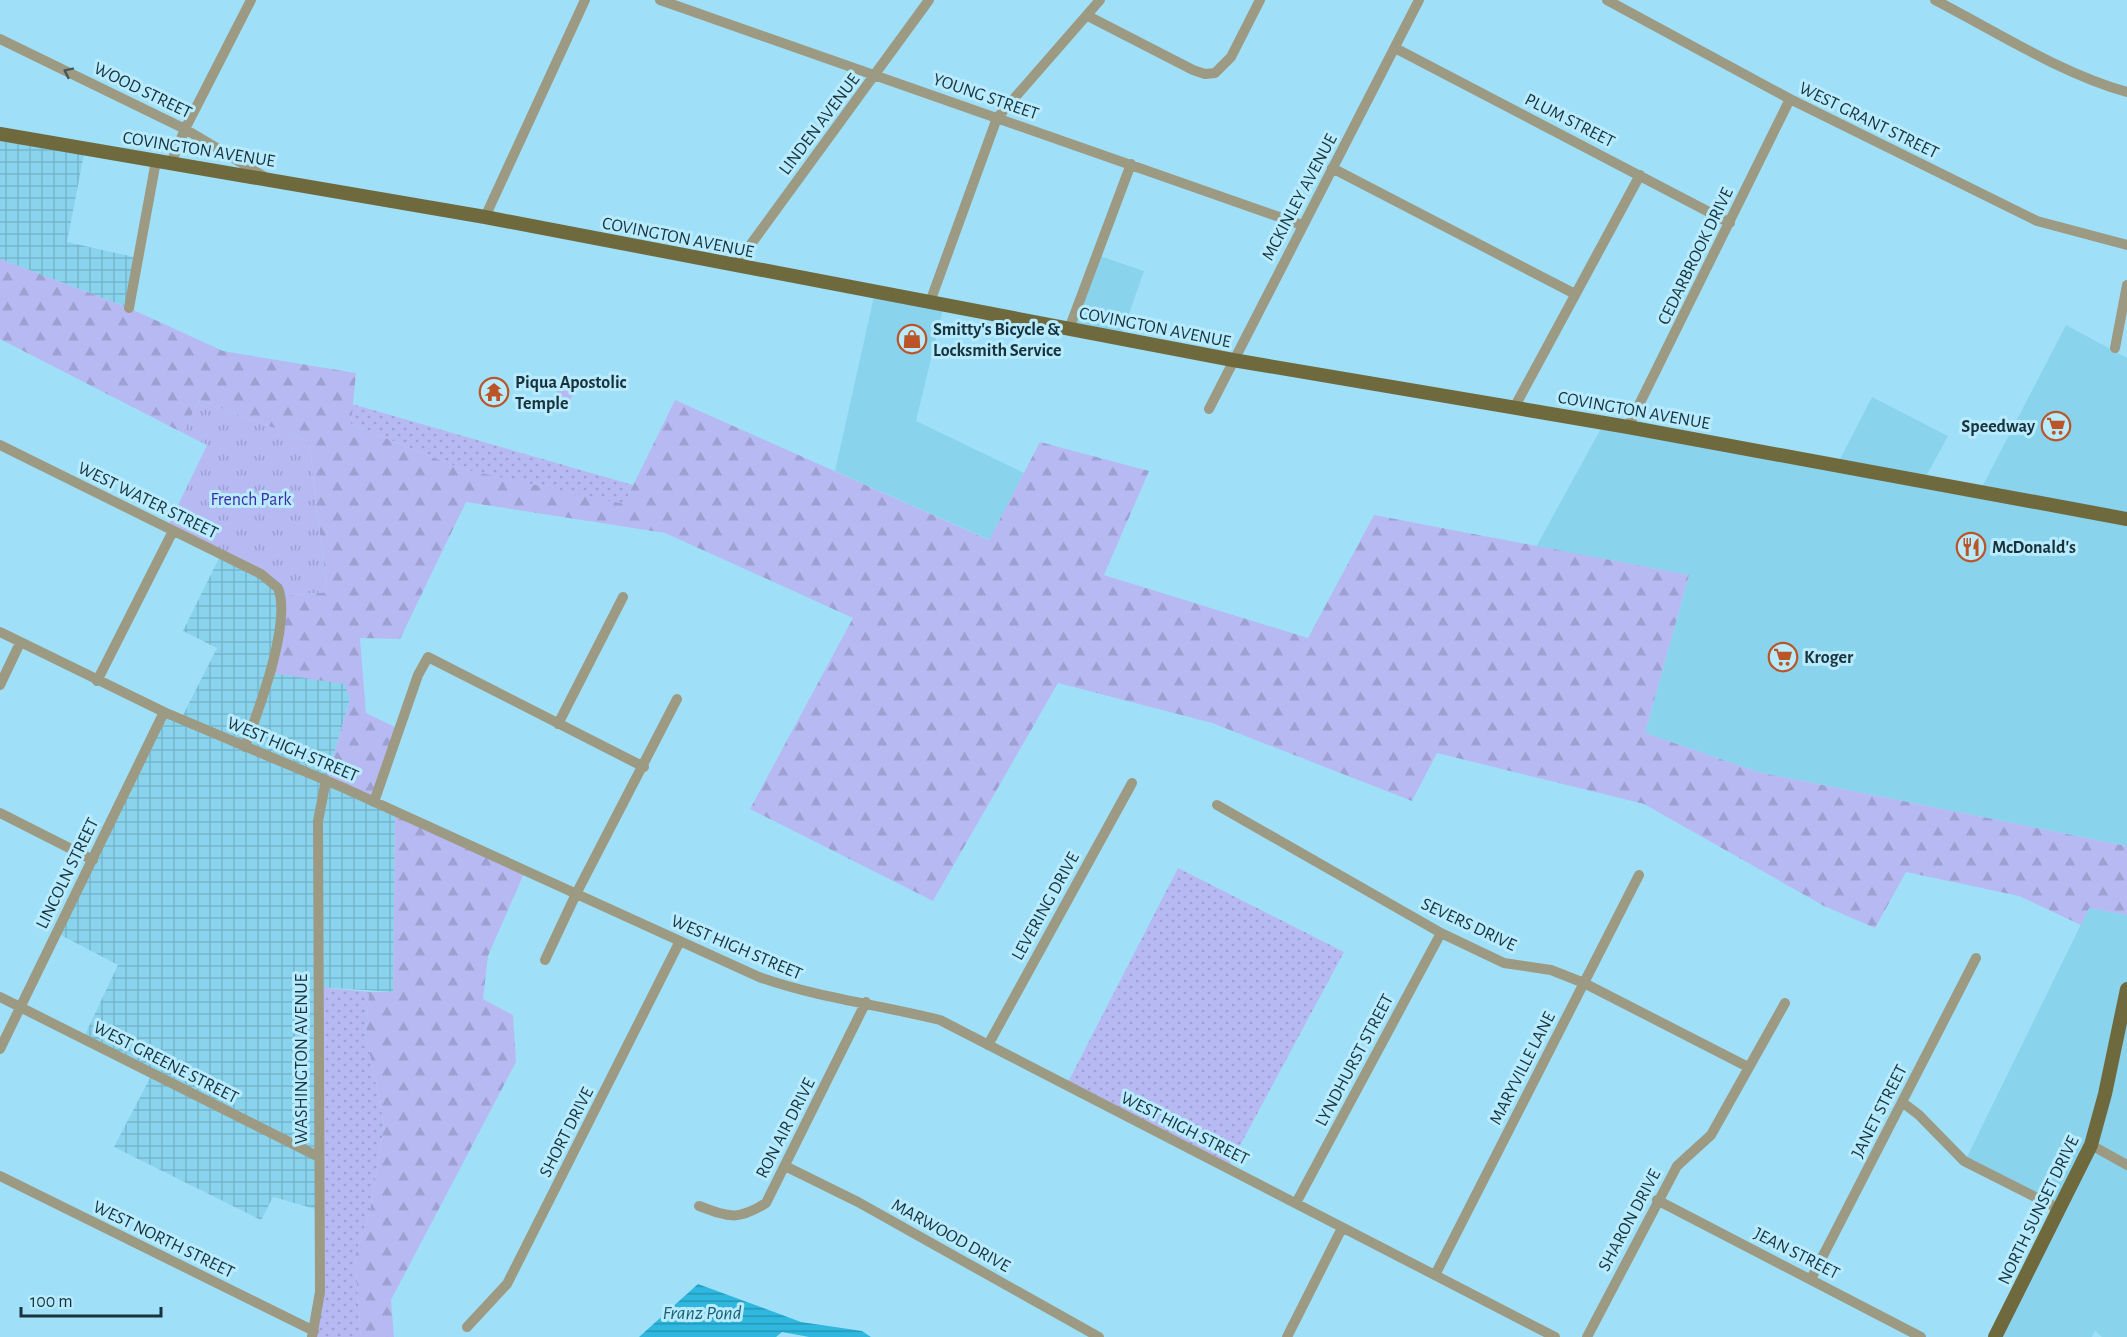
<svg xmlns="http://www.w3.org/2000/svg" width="2127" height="1337" viewBox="0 0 2127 1337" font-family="'Alegreya Sans',sans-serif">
  <defs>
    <pattern id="industrial-grid" width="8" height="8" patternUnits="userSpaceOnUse" patternTransform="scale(1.5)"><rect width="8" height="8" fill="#89d3ed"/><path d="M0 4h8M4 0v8" fill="none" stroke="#76b6cc"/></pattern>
    <pattern id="grass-dots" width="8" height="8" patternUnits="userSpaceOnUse" patternTransform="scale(1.5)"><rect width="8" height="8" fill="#b7baf2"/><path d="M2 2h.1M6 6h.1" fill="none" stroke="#9da0d0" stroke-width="1.8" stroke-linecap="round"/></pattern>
    <pattern id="forest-firs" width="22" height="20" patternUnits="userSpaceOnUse" patternTransform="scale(1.5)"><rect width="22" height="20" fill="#b7baf2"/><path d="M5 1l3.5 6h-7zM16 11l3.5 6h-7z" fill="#9da0d0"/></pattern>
    <pattern id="park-tufts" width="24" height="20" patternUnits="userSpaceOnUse" patternTransform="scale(1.5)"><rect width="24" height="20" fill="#b7baf2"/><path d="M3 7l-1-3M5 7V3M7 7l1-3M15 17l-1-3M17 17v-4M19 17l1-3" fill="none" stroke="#9da0d0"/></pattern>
    <pattern id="water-rules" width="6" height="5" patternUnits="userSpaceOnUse" patternTransform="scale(1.5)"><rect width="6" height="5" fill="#2eb8df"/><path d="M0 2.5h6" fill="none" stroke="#2696b6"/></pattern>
  </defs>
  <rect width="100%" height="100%" fill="#9fe0f8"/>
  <path fill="#89d3ed" d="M1097 255 1144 271 1120 339 1069 329Z
    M875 292 944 305 916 421 1024 473 990 540 835 471Z
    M2066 325 2127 358V846L1758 772 1645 733 1689 575 1536 547 1604 423 1837 465 1872 397 1948 436 1924 480 1980 491Z
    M2089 908 2127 915V1337H2102L2095 1331 2092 1337H1995L2059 1209 1965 1161Z"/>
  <path fill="url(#industrial-grid)" d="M0 134 85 149 67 242 138 258 129 308 0 259Z
    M221 554 261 574 345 683 350 700 326 780 395 811 393 992 318 987 319 1210 273 1197 261 1220 114 1147 152 1074 83 1039 118 965 57 933 164 712 181 719 217 648 183 631Z"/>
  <path fill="url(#grass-dots)" d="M352 404 633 485 624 505 462 469 351 424Z
    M1178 868 1344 952 1228 1168 1066 1086Z
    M318 987 369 992 366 1035 384 1124 370 1211 355 1256 361 1337H312L320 1292Z"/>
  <path fill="url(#forest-firs)" d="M0 259 129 308 223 351 356 373 351 424 462 469 624 504 675 400 989 540 1040 442 1149 471 1104 575 1308 638 1374 515 1689 575 1645 733 1758 772 2127 846V915L2089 908 2081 925 2019 896 1906 872 1875 928 1824 906 1644 804 1437 753 1412 801 1212 723 1058 683 933 901 750 809 853 618 665 533 466 502 400 639 360 638 366 713 399 729 374 802 326 780 350 700 345 684 271 673 281 596 327 592 309 441 199 400 183 433 0 339Z
    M395 811 525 871 488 956 483 999 513 1015 516 1062 391 1300 394 1337H361L355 1256 370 1211 384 1124 366 1035 369 992H393Z"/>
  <path fill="url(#park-tufts)" d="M199 400 309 441 327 592 281 596 278 588 167 528 207 445 183 433Z"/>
  <path fill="#b7baf2" d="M561 379 576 384 569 404 555 399Z"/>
  <path fill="url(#water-rules)" d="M698 1284 801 1322 862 1331 871 1337H809L782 1332 776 1337H639Z"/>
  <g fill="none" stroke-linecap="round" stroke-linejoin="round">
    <path stroke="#9d9a83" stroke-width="10" d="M660 0 1302 225
      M1607 0 1790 99 2037 221 2127 245
      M1935 0C1997 32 2060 73 2127 92
      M1088 16 1193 70 1205 74 1215 73 1231 57 1260 0
      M0 39 185 129 265 177
      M1395 48 1730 223
      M171 163 185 129 251 0
      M1332 168 1575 294
      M485 217 585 0
      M735 266 929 0
      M930 302 997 118 1100 0
      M129 308 156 161
      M1069 329 1131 164
      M2115 348 2127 285
      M1514 408 1640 175
      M1209 409 1419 0
      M1628 427 1790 99
      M0 445 261 574 278 588C292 623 258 711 245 747
      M0 632 164 712 344 788 759 977C818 998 880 1005 940 1020L1555 1337
      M97 681 173 531
      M0 685 20 643
      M558 724 623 597
      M374 802 418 675 428 657 644 767
      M1217 805 1441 933 1504 963 1551 970 1584 983 1748 1067
      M0 813 93 860
      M545 960 576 894 677 699
      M0 997 317 1156
      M988 1045 1132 783
      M0 1049 164 712
      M1902 1102 1919 1115 1964 1161 2059 1209
      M2091 1145 2127 1165
      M785 1166 858 1202 1099 1337
      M0 1176 314 1331
      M1657 1200 1921 1337
      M1296 1203 1441 933
      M699 1206C729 1217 738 1221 766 1203L866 1002
      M1435 1275 1639 875
      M1811 1279 1976 958
      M467 1327 507 1284 680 941
      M312 1337 320 1292 318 821 326 780
      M1287 1337 1342 1228
      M1587 1337 1677 1166 1711 1135 1785 1003"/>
    <path stroke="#6f6a3e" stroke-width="14" d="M0 134 485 217 1233 360 1628 427 2127 519
      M1995 1337 2091 1145 2105 1094 2127 989"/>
  </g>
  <defs><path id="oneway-chevron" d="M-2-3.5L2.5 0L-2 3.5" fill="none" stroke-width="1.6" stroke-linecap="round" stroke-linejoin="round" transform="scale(1.5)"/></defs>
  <use stroke="#475755" href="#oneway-chevron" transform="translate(68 72) rotate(-154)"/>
  <defs>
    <g id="shop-ring" transform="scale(1.5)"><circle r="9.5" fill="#b8ebfe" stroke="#bb5528" stroke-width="1.5"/><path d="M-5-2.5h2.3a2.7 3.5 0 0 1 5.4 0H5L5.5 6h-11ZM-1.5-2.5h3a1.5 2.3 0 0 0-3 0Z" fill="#bb5528"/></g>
    <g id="temple-ring" transform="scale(1.5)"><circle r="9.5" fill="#b8ebfe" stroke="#bb5528" stroke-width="1.5"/><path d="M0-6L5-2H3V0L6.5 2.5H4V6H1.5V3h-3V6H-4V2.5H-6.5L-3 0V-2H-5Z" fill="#bb5528"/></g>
    <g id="supermarket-ring" transform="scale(1.5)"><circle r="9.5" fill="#b8ebfe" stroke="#bb5528" stroke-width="1.5"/><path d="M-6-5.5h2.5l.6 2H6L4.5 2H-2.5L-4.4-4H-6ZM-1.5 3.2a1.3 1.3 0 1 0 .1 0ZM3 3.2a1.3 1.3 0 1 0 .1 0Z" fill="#bb5528"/></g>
    <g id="restaurant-ring" transform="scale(1.5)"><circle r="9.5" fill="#b8ebfe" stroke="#bb5528" stroke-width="1.5"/><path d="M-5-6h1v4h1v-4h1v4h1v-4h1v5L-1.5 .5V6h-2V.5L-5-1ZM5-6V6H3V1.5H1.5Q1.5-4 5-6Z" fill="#bb5528"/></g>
  </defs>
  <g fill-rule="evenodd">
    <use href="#shop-ring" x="912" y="339"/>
    <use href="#temple-ring" x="494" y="392"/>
    <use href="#supermarket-ring" x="2056" y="426"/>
    <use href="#restaurant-ring" x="1971" y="547"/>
    <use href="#supermarket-ring" x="1783" y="657"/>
  </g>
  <g text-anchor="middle" stroke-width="6" stroke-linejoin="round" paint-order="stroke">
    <g font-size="18" fill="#18333c" stroke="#b8ebfe">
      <text transform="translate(143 90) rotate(26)" y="6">WOOD STREET</text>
      <text transform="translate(986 96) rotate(19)" y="6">YOUNG STREET</text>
      <text transform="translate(1570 120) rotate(27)" y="6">PLUM STREET</text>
      <text transform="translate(1869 120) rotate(26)" y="6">WEST GRANT STREET</text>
      <text transform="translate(819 124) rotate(-53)" y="6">LINDEN AVENUE</text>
      <text transform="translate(199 149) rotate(9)" y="6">COVINGTON AVENUE</text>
      <text transform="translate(1299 197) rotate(-62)" y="6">MCKINLEY AVENUE</text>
      <text transform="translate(678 237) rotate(11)" y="6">COVINGTON AVENUE</text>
      <text transform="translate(1695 256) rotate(-64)" y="6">CEDARBROOK DRIVE</text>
      <text transform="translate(1155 327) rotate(11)" y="6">COVINGTON AVENUE</text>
      <text transform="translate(1634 410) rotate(10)" y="6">COVINGTON AVENUE</text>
      <text transform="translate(148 500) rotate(26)" y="6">WEST WATER STREET</text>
      <text transform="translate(293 749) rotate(23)" y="6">WEST HIGH STREET</text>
      <text transform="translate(67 873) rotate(-64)" y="6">LINCOLN STREET</text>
      <text transform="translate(1045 906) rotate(-61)" y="6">LEVERING DRIVE</text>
      <text transform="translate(1469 924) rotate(25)" y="6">SEVERS DRIVE</text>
      <text transform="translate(737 947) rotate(23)" y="6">WEST HIGH STREET</text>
      <text transform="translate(301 1059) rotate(-90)" y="6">WASHINGTON AVENUE</text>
      <text transform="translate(1354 1060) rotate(-62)" y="6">LYNDHURST STREET</text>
      <text transform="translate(166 1062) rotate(27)" y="6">WEST GREENE STREET</text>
      <text transform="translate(1522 1068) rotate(-63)" y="6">MARYVILLE LANE</text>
      <text transform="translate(1879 1111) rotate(-63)" y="6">JANET STREET</text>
      <text transform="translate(785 1128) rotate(-63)" y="6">RON AIR DRIVE</text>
      <text transform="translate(1185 1128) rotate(27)" y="6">WEST HIGH STREET</text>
      <text transform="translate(566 1132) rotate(-63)" y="6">SHORT DRIVE</text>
      <text transform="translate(2038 1210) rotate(-64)" y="6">NORTH SUNSET DRIVE</text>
      <text transform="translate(1629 1220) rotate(-62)" y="6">SHARON DRIVE</text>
      <text transform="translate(951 1235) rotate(29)" y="6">MARWOOD DRIVE</text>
      <text transform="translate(164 1239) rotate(26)" y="6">WEST NORTH STREET</text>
      <text transform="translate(1797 1253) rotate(27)" y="6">JEAN STREET</text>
    </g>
    <g font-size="18" font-weight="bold" fill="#18333c" stroke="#b8ebfe" text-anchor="start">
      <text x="933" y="335">Smitty's Bicycle &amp;<tspan x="933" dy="21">Locksmith Service</tspan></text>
      <text x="515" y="388">Piqua Apostolic<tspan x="515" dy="21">Temple</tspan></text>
      <text x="2035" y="432" text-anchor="end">Speedway</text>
      <text x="1992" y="553">McDonald's</text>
      <text x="1804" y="663">Kroger</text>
    </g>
    <g font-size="18" fill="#412ba6" stroke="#b8ebfe">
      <text x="251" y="505">French Park</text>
    </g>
    <g font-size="20" font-style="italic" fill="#1a6074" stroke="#b8ebfe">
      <text x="702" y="1319">Franz Pond</text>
    </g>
  </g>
  <path d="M21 1307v9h140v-9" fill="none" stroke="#18333c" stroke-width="3"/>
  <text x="30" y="1307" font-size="18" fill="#18333c" stroke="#b8ebfe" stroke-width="4.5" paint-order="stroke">100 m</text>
</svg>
